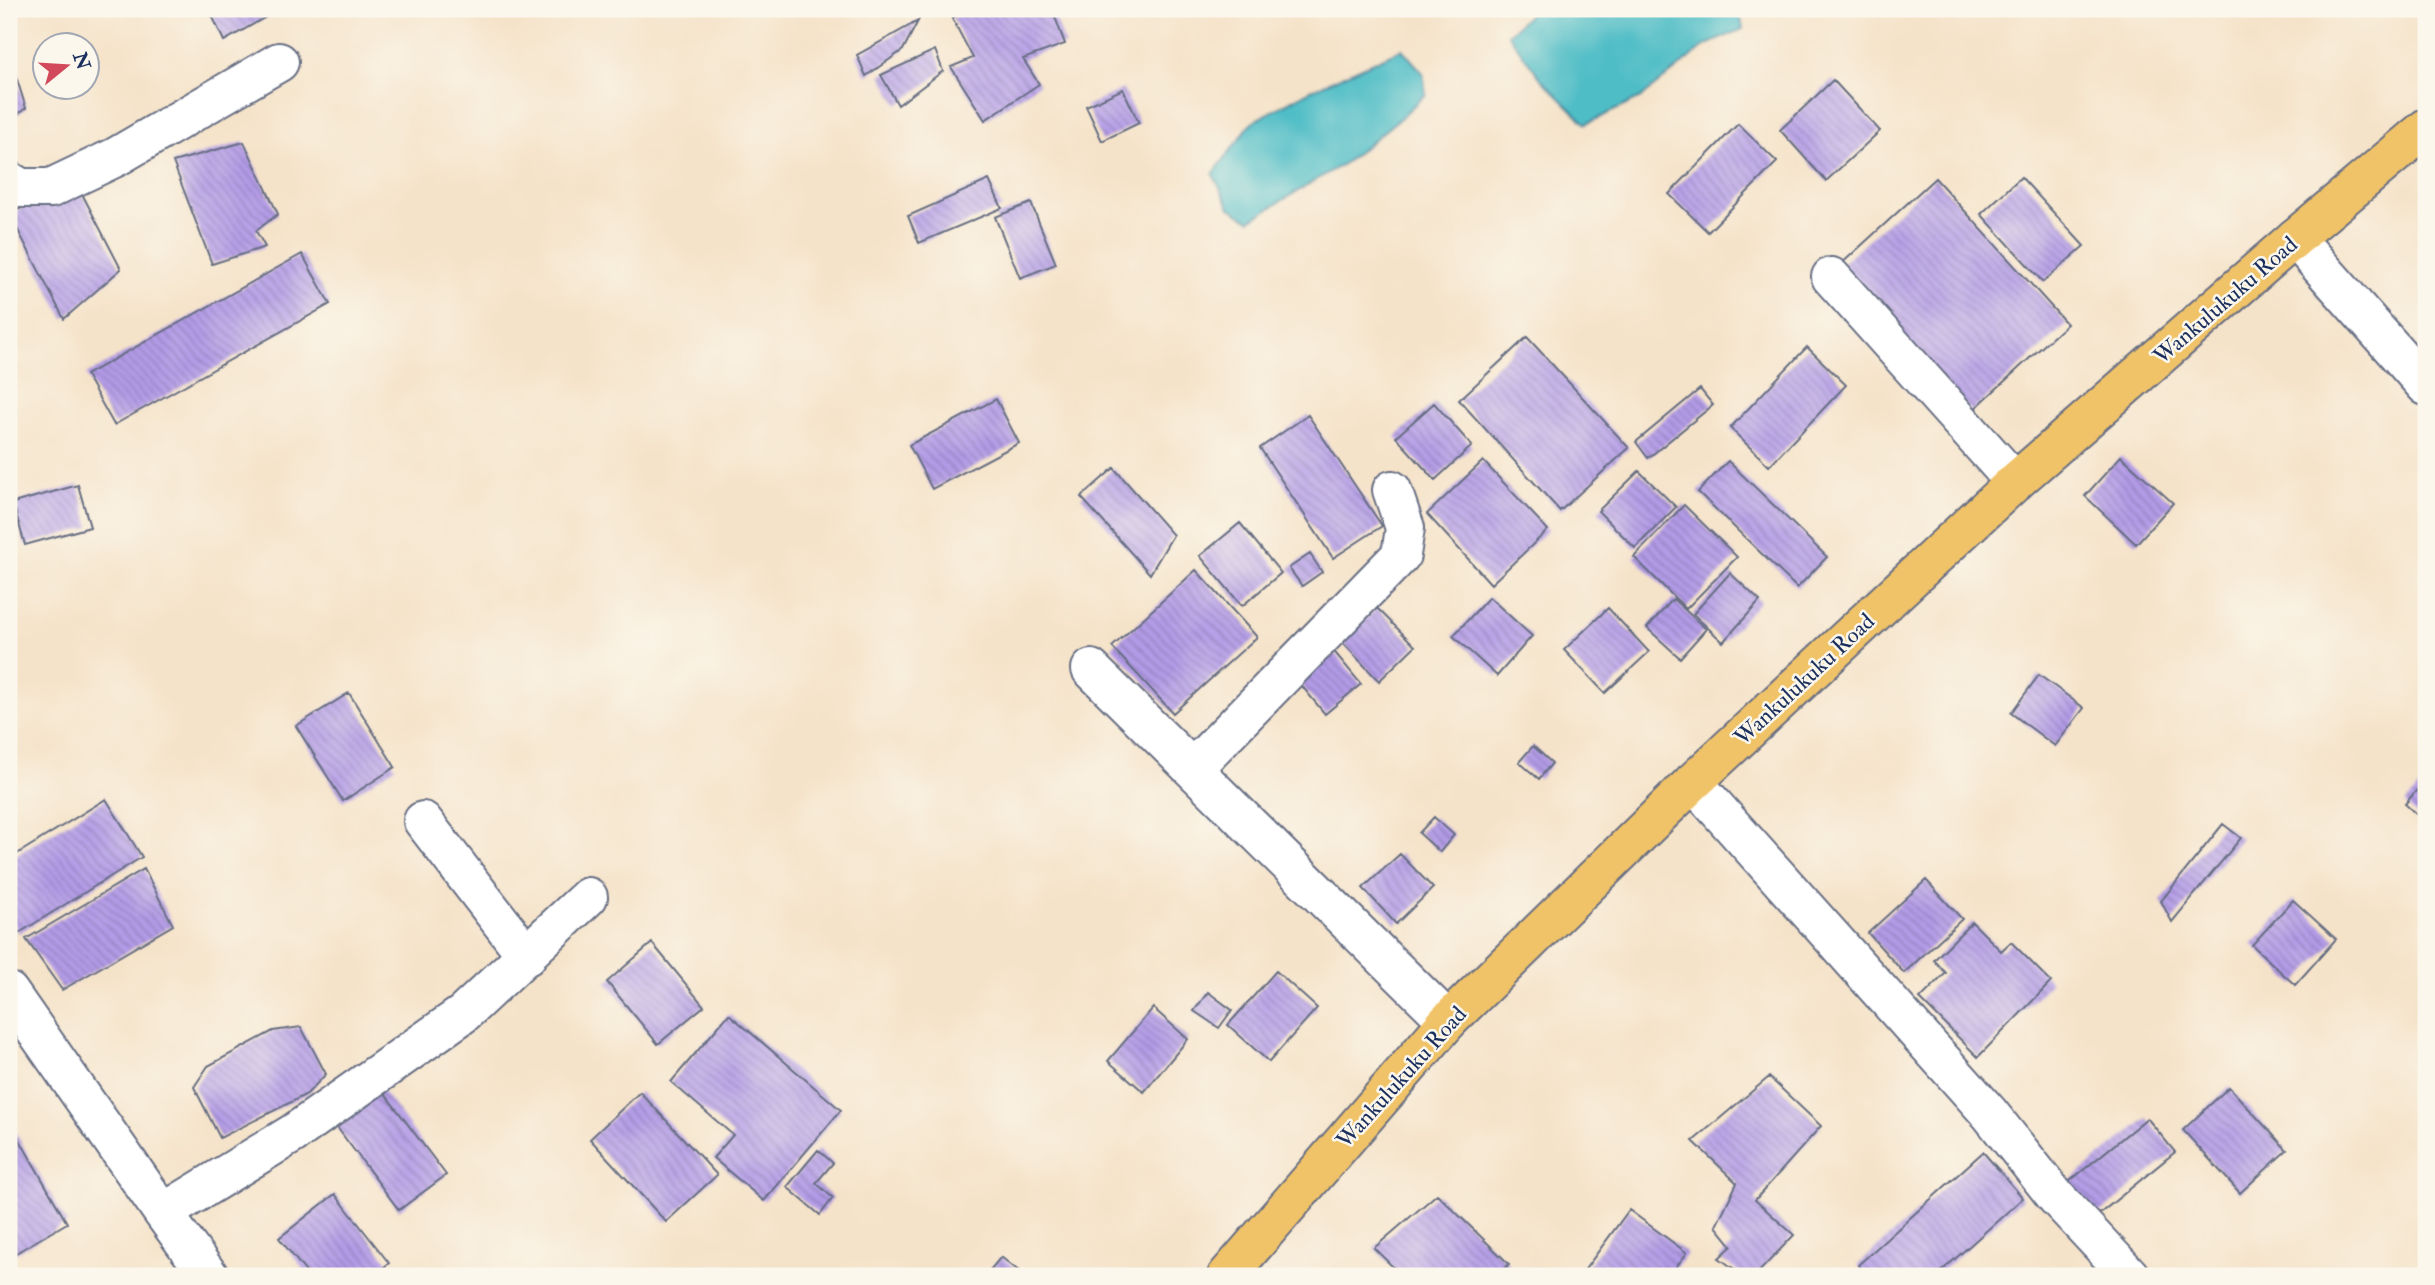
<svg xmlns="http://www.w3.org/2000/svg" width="2435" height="1285" viewBox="0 0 2435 1285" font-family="'IM FELL Double Pica',serif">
  <defs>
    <pattern id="building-back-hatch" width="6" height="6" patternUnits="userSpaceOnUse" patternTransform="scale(1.75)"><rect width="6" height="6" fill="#b39be7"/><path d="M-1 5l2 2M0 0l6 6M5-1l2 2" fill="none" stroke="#917fbe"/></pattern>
  </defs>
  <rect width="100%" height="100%" fill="#fbf7ec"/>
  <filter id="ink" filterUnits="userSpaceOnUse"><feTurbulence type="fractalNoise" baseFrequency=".0143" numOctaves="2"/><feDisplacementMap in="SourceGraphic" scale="14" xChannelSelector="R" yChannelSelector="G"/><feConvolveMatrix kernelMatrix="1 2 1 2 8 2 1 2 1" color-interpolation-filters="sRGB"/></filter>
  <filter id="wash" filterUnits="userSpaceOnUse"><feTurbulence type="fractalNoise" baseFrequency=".00686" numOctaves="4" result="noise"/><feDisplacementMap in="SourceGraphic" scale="28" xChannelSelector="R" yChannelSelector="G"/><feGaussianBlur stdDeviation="1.57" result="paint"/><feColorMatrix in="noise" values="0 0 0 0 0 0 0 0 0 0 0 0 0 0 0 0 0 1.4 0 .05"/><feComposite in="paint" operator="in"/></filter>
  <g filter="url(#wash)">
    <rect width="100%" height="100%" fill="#f5e3c9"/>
    <path fill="#4fbdc6" stroke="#357692" stroke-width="2" d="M1535 9H1739L1743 29 1706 45 1641 98 1586 124 1542 80 1508 34Z
      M1402 49 1423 73 1426 94 1400 118 1346 162 1250 220 1230 208 1213 174 1252 122 1309 91Z"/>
    <g id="blocks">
      <path fill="url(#building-back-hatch)" d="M209 9H280L224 41Z
        M970 9H1052L1065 44 1023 59 1039 84 985 120 951 67 973 58 952 18Z
        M918 21 903 50 866 76 857 55Z
        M935 50 943 71 898 105 881 75Z
        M9 54 26 108 9 120Z
        M1833 80 1880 131 1826 181 1780 130Z
        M1123 89 1139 123 1102 141 1086 106Z
        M1738 124 1777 162 1708 232 1669 194Z
        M244 142 278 214 256 231 265 247 212 264 173 162Z
        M2021 177 2084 246 2043 282 1981 214Z
        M1935 178 2067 324 1971 412 1839 266Z
        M989 180 1002 208 919 243 908 216Z
        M78 186 121 269 64 319 9 213Z
        M1031 203 1056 264 1020 278 995 217Z
        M302 254 330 304 114 425 86 375Z
        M1527 337 1629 448 1560 511 1459 400Z
        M1807 347 1846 385 1769 466 1730 428Z
        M1700 389 1713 405 1648 458 1636 442Z
        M996 399 1019 443 932 489 909 445Z
        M1434 403 1472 446 1435 480 1396 437Z
        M1308 415 1382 526 1333 558 1260 448Z
        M2121 456 2173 503 2136 544 2085 496Z
        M1483 461 1548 530 1491 584 1427 514Z
        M1728 461 1827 557 1797 588 1698 492Z
        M1114 468 1173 535 1150 574 1081 497Z
        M1639 471 1676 507 1635 548 1598 511Z
        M78 485 90 527 25 545 13 503Z
        M1684 505 1737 557 1686 609 1634 557Z
        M1240 523 1281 573 1242 606 1200 556Z
        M1310 554 1322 572 1302 586 1289 568Z
        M1196 570 1257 637 1173 713 1112 647Z
        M1730 573 1760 601 1723 642 1693 614Z
        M1489 597 1532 636 1497 676 1453 636Z
        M1673 599 1706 629 1680 658 1647 628Z
        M1377 608 1415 646 1379 681 1342 642Z
        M1608 608 1649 652 1605 693 1564 650Z
        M1332 649 1361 684 1325 714 1296 679Z
        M2039 675 2084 708 2055 746 2011 713Z
        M349 693 395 767 343 801 296 726Z
        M1533 746 1552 763 1539 779 1519 762Z
        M2426 779V823L2405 804Z
        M106 799 142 857 19 933 9 917V859Z
        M1434 817 1454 835 1440 852 1419 833Z
        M2223 824 2241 838 2172 922 2161 901Z
        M1400 854 1433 888 1396 924 1363 888Z
        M144 869 173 925 62 990 26 939Z
        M1926 880 1962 919 1904 973 1868 933Z
        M2293 900 2336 939 2295 985 2252 945Z
        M1972 922 2001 951 2011 942 2051 982 1978 1057 1920 999 1946 973 1934 960Z
        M652 943 704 1006 658 1044 607 982Z
        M1276 971 1317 1008 1269 1062 1228 1025Z
        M1208 992 1232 1010 1219 1028 1194 1011Z
        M1153 1008 1188 1039 1144 1092 1108 1061Z
        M729 1014 841 1110 764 1201 713 1158 733 1135 671 1082Z
        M301 1027 326 1074 307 1094 220 1138 194 1087 208 1066 273 1031Z
        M1769 1077 1821 1126 1755 1200 1794 1235 1755 1276H1744L1719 1258 1732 1246 1716 1226 1737 1183 1693 1141Z
        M379 1086 446 1175 399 1210 333 1122Z
        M2229 1087 2287 1150 2240 1193 2183 1130Z
        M640 1092 717 1175 666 1222 590 1139Z
        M2147 1118 2175 1152 2093 1219 2065 1185Z
        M9 1121 67 1223 9 1257Z
        M818 1150 833 1163 816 1183 833 1198 820 1215 787 1187Z
        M1983 1152 2023 1198 1936 1276H1868L1858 1265Z
        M335 1194 389 1263 373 1276H309L279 1238Z
        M1437 1194 1509 1264 1497 1276H1402L1374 1248Z
        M1629 1210 1687 1253 1669 1276H1583L1581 1275Z
        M1001 1257 1025 1276H985Z"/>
    </g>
  </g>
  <g filter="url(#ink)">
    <use href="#blocks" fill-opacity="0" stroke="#676e83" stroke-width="2"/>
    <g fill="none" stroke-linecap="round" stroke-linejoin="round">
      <g stroke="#676e83" stroke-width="42">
        <path id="minor" d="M9 181 21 188H51L116 157 279 62
          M2295 238 2426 386
          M1831 277 2015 482
          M1091 669 1448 1021
          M1193 768 1401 555 1405 528 1392 490
          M1693 782 1990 1114 2056 1197 2130 1276
          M423 821 527 956
          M9 992 163 1213 209 1276
          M163 1213 294 1133 463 1014 588 897"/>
      </g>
      <g stroke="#676e83" stroke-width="42">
        <path id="major" d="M1227 1276 1448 1021 1693 782 2015 482 2295 238 2426 128"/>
      </g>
      <use href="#minor" stroke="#fff" stroke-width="38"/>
      <use href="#major" stroke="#f1c369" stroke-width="38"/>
    </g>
  </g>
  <g text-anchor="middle" stroke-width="5" stroke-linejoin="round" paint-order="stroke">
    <g font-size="23" fill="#1b2f5e" stroke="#fbf7ec">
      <text transform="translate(2225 300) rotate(-41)" y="8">Wankulukuku Road</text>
      <text transform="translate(1804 679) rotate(-43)" y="8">Wankulukuku Road</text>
      <text transform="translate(1401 1077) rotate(-48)" y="8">Wankulukuku Road</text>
    </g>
  </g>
  <rect width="2435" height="1285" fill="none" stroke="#fbf7ec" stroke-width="35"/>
  <g transform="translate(66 66) rotate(72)"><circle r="33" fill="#fbf7ec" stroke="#a1a7b3" stroke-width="2"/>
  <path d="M0-5L12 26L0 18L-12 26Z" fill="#d1495b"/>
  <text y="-10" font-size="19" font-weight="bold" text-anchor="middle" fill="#1b2f5e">N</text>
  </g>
</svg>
